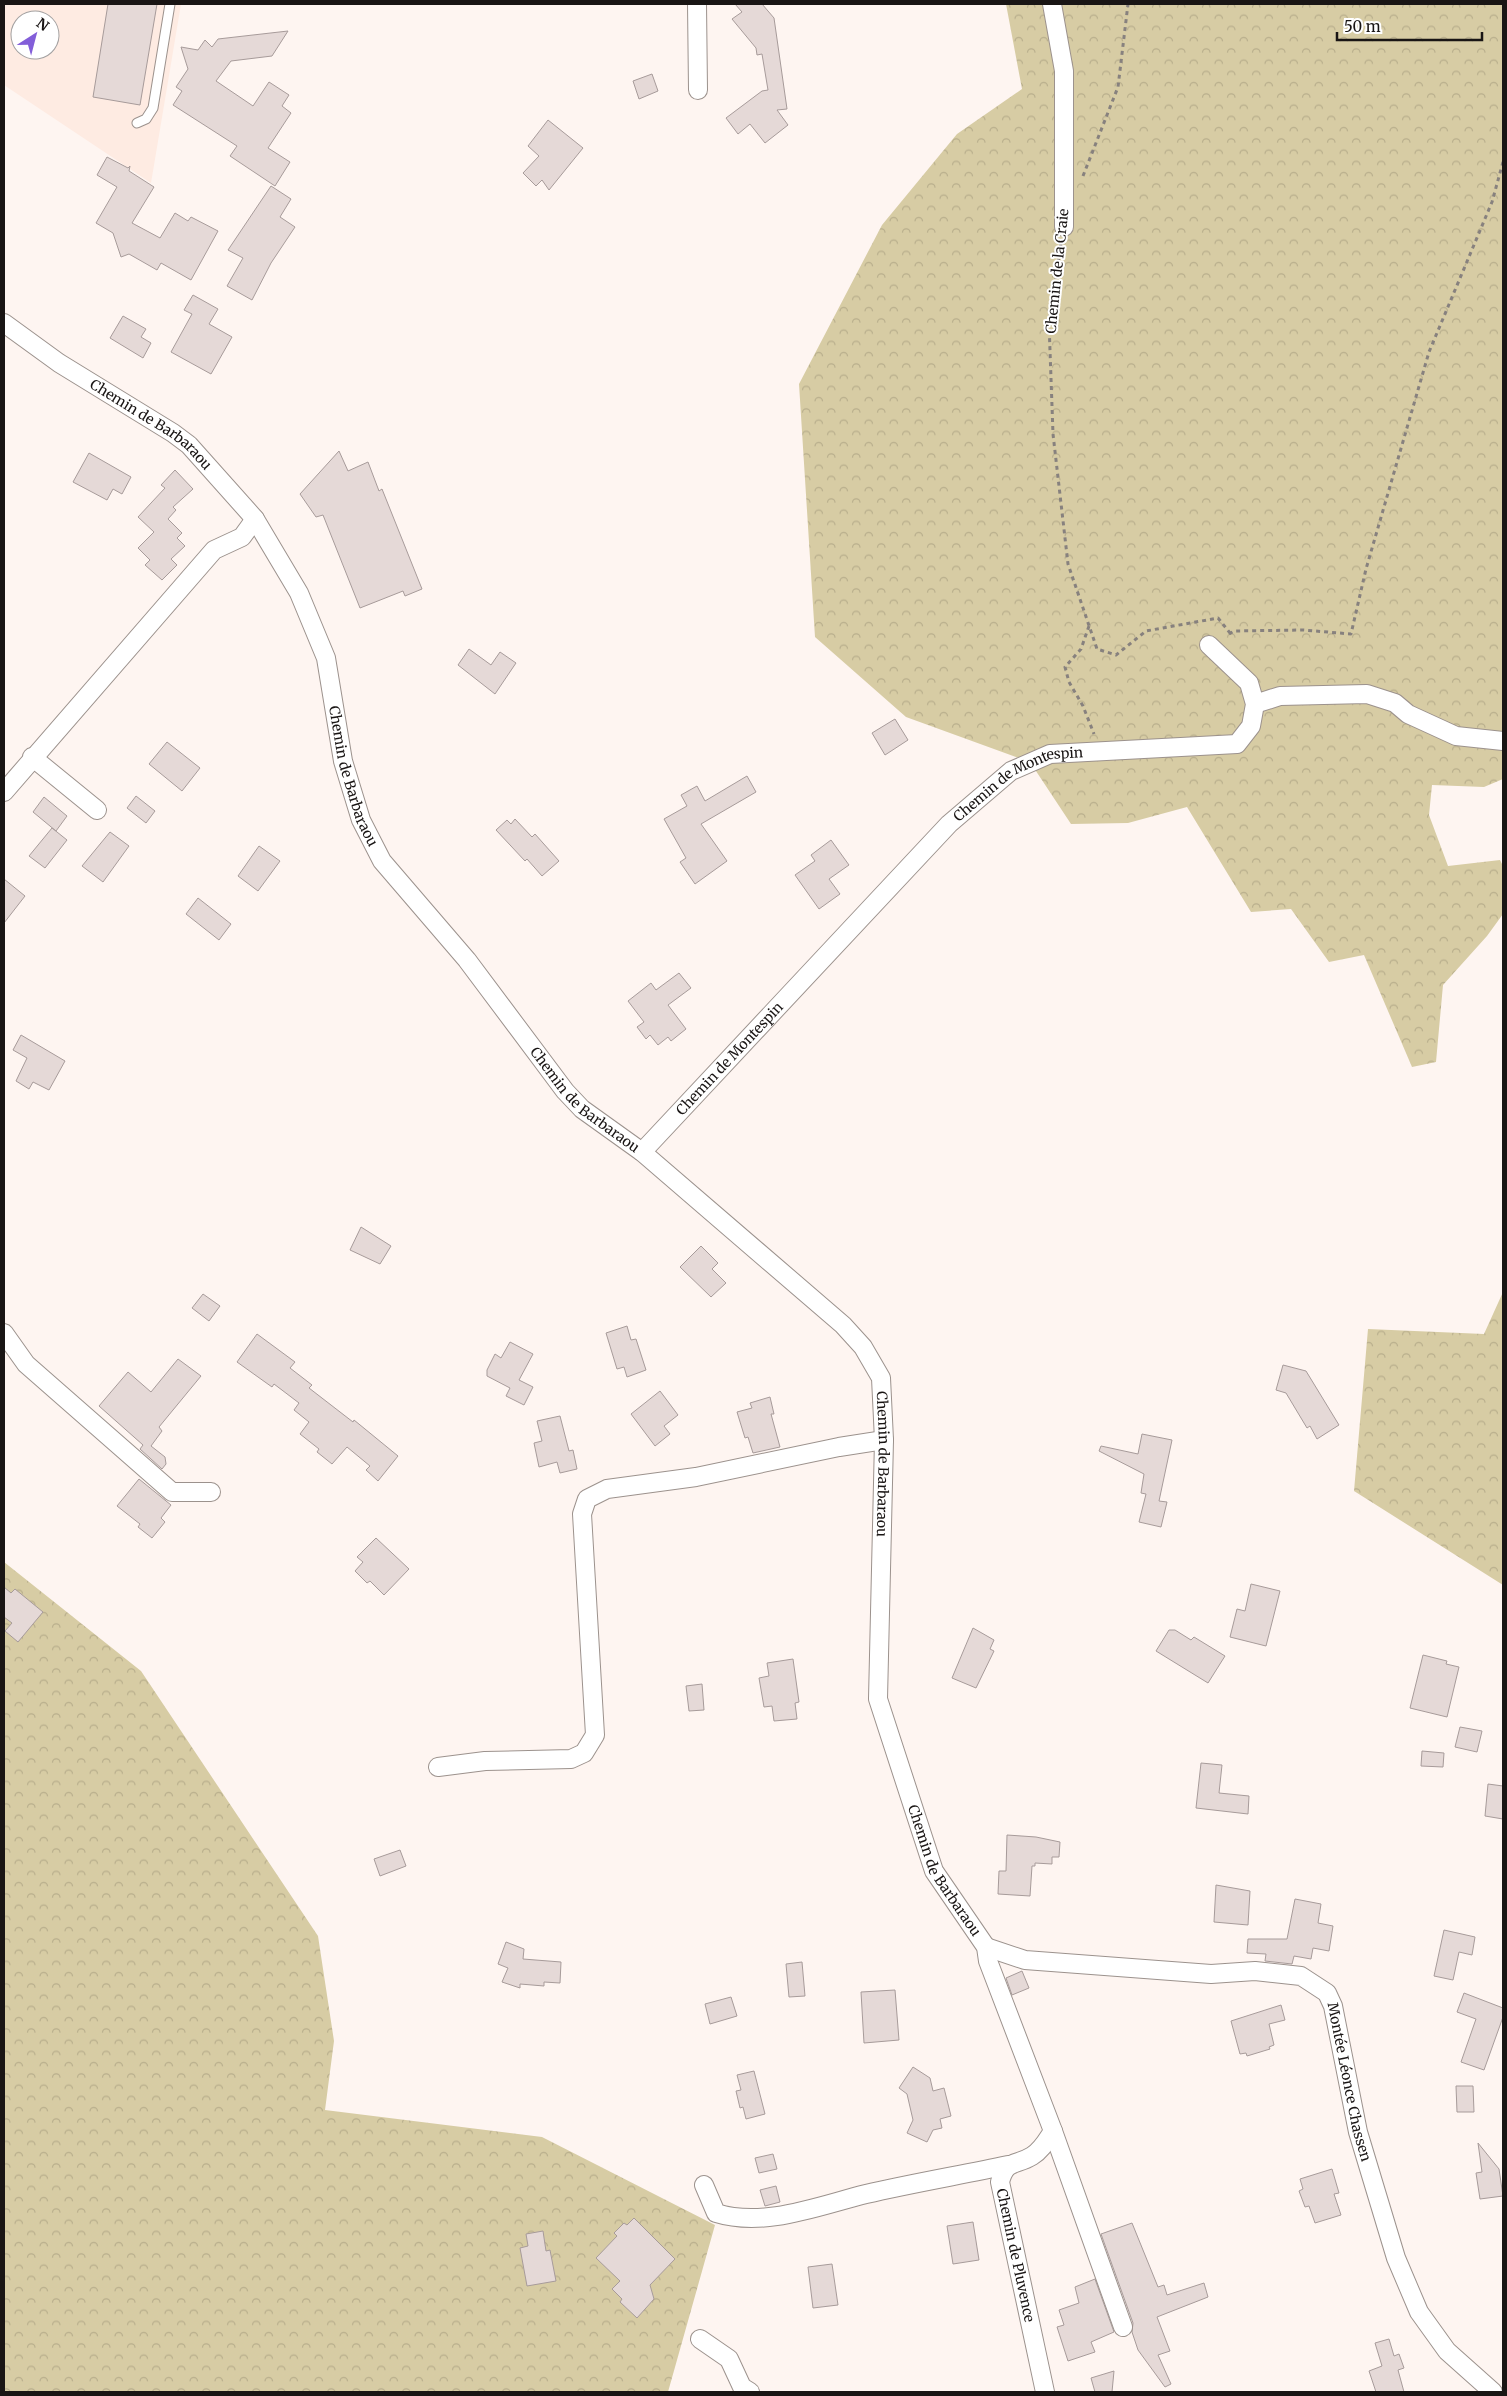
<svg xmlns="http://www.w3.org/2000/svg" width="1507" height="2396" viewBox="0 0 1507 2396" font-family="Merriweather,serif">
  <defs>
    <pattern id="forest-crowns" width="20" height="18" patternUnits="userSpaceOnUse" patternTransform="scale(1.25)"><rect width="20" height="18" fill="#d7cca4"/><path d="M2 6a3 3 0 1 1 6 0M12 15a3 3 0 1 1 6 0" fill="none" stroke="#b8ae8c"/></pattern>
  </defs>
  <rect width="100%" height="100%" fill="#fef5f1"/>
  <path fill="#feebe2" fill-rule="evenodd" d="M4 4H181L151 183 4 85ZM20 20H50V50H20Z"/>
  <path fill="url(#forest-crowns)" d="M1006 4H1503V779L1484 787 1432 785 1429 815 1448 866 1500 860 1503 866V914L1487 936 1443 985 1436 1062 1412 1067 1364 955 1329 962 1291 909 1251 912 1187 807 1128 823 1071 824 1030 762 906 717 815 637 799 384 882 225 957 134 1022 89Z
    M1503 1292V1585L1354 1491 1368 1329 1484 1334Z
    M4 1562 141 1671 318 1936 334 2041 325 2110 542 2137 715 2225 668 2392H4Z"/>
  <path fill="#e5d9d7" stroke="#a79b9a" d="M108 4H157L140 105 93 97Z
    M735 4H762L774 18 787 109 777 110 788 125 765 143 750 124 738 134 726 118 762 91 768 90 762 54 757 55 756 48 732 19 742 12Z
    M288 31 272 56 231 61 216 81 253 106 269 82 289 95 282 106 291 113 268 148 290 162 275 186 230 156 237 146 173 105 182 91 176 87 188 69 181 47 198 50 205 40 212 47 218 39Z
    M652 74 658 91 639 99 633 81Z
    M548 120 583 148 549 190 542 180 536 186 523 173 539 156 528 146Z
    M107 157 128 168 130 166 129 171 154 187 132 223 160 238 175 213 188 221 191 217 218 231 191 280 161 263 157 270 129 254 121 257 113 233 96 223 117 187 97 175Z
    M271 186 291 199 280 217 295 227 271 263 252 300 227 286 243 258 228 250Z
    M193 295 218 309 209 324 232 337 211 374 171 352 192 314 184 310Z
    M123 316 146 329 141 337 151 343 143 358 110 338Z
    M339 451 348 471 368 462 379 491 382 489 422 589 405 596 403 591 360 608 323 515 316 517 300 494Z
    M89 453 131 477 122 494 113 489 107 500 73 482Z
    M175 470 193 489 173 507 176 510 168 519 182 533 177 538 185 546 171 559 177 565 162 580 145 565 150 560 138 548 154 532 138 517 165 488 161 485Z
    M469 649 491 665 500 652 516 663 495 694 458 665Z
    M895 719 908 740 885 755 872 733Z
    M167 742 200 768 182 791 149 764Z
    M747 776 756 792 701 824 727 861 695 884 680 862 686 858 664 819 687 806 681 795 697 786 705 801Z
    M136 796 155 811 146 823 127 808Z
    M44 797 67 816 56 831 33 812Z
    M515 819 532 837 535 834 559 861 542 876 527 859 525 861 496 830 507 820 511 824Z
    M52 828 67 840 45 868 29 856Z
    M110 832 129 846 103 882 82 866Z
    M831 840 849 865 829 879 840 894 819 909 795 875 815 861 811 855Z
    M259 846 280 861 258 891 238 876Z
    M4 879 25 896 4 923Z
    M198 898 231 924 219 940 186 914Z
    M679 973 691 988 668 1005 686 1029 671 1041 668 1037 658 1045 650 1035 646 1039 637 1027 644 1022 628 1001 651 983 656 990Z
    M21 1035 65 1061 49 1090 33 1082 29 1089 16 1081 27 1058 13 1050Z
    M361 1227 391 1246 380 1264 350 1250Z
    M701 1246 718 1263 712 1269 726 1283 711 1297 680 1267Z
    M203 1294 220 1306 209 1321 192 1308Z
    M627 1326 631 1340 636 1339 646 1370 627 1377 624 1367 617 1369 606 1333Z
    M257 1334 295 1362 290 1368 312 1385 309 1388 353 1422 354 1420 398 1456 378 1481 366 1470 370 1466 347 1447 332 1464 317 1452 319 1449 300 1434 309 1422 294 1410 299 1403 274 1384 272 1387 237 1362Z
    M510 1342 533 1354 519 1380 533 1387 524 1405 506 1396 510 1388 487 1376V1370L495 1354 501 1358Z
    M178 1359 201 1376 159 1427 162 1431 151 1446 165 1457 166 1464 162 1469 140 1449 143 1445 99 1406 128 1372 151 1392Z
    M1283 1365 1306 1371 1339 1425 1317 1439 1310 1426 1307 1428 1286 1393 1276 1390Z
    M660 1391 678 1415 664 1426 670 1434 655 1446 631 1414Z
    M770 1397 774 1414H771L780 1447 753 1453 748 1437 745 1438 737 1412 752 1408 750 1403Z
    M560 1416 569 1451 573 1450 577 1469 560 1473 557 1462 539 1467 534 1443 542 1441 537 1421Z
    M1142 1434 1172 1440 1159 1501 1167 1502 1161 1527 1139 1522 1146 1494 1141 1493 1144 1474 1099 1451 1101 1446 1138 1454Z
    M139 1479 171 1505 161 1518 165 1522 152 1538 138 1527 140 1524 117 1506Z
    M376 1538 409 1569 384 1595 370 1581 367 1583 355 1571 363 1562 357 1557Z
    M1251 1584 1280 1591 1266 1646 1230 1637 1237 1609 1245 1611Z
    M4 1587 11 1593 15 1589 43 1612 18 1642 5 1631 12 1623 4 1617Z
    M973 1628 994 1640 990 1649 994 1651 976 1688 952 1678Z
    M1169 1630H1175L1191 1640 1194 1637 1225 1656 1208 1683 1156 1651Z
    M1423 1655 1447 1661 1446 1664 1459 1667 1447 1717 1410 1708Z
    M793 1659 799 1702 795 1703 797 1719 774 1721 772 1706 764 1707 759 1678 769 1676 767 1663Z
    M702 1684 704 1710 689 1711 686 1686Z
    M1460 1727 1482 1731 1477 1752 1455 1747Z
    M1422 1751 1444 1753 1443 1767 1421 1766Z
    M1201 1763 1222 1765 1219 1793 1249 1796 1248 1814 1196 1808Z
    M1488 1784 1503 1786V1819L1485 1816Z
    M1007 1835 1036 1837 1060 1842 1059 1857H1052V1864L1035 1863V1866H1032L1030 1896 998 1894 999 1871H1006Z
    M400 1850 406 1866 380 1876 374 1859Z
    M1216 1885 1250 1891 1248 1925 1214 1922Z
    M1295 1899 1321 1904 1318 1923 1333 1926 1329 1951 1313 1948 1311 1959 1294 1956 1292 1964 1265 1961 1266 1954 1247 1953 1248 1939H1287Z
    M1444 1930 1475 1937 1472 1955 1459 1952 1453 1980 1434 1976Z
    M506 1942 524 1949 523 1959 561 1962 560 1983 544 1982V1986L520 1984V1988L502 1982 508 1968 498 1964Z
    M802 1962 805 1996 789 1997 786 1964Z
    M1022 1971 1029 1988 1012 1995 1006 1978Z
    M895 1990 899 2040 864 2043 861 1992Z
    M1464 1993 1503 2008V2017L1484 2070 1461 2062 1476 2019 1457 2012Z
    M731 1997 737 2016 710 2024 705 2004Z
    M1281 2005 1285 2020 1269 2024 1274 2045 1269 2047 1270 2049 1247 2056 1246 2053 1240 2054 1231 2021Z
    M913 2067 930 2078 933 2091 944 2088 951 2116 940 2119 942 2128 933 2130 927 2142 907 2133 913 2120 907 2094 899 2088Z
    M754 2071 765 2114 746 2119 743 2107 740 2108 736 2091 741 2090 737 2075Z
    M1456 2086H1473L1474 2112H1457Z
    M1478 2143 1499 2169 1503 2196 1480 2199 1476 2173 1482 2172Z
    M773 2154 777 2169 759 2173 755 2158Z
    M1332 2169 1339 2193 1334 2194 1341 2215 1315 2223 1309 2206 1305 2207 1299 2191 1303 2189 1300 2179Z
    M776 2186 780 2202 765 2206 760 2190Z
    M634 2218 675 2259 650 2285 654 2299 637 2318 620 2302 622 2299 612 2289 620 2281 596 2258 617 2236 614 2233 624 2223 627 2225Z
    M973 2222 979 2260 953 2264 947 2226Z
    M1132 2223 1158 2287 1164 2285 1167 2295 1204 2283 1208 2297 1157 2317 1170 2351 1158 2355 1171 2384 1165 2387 1138 2350 1132 2332 1133 2323 1101 2234Z
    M543 2231 546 2251 550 2250 556 2281 527 2286 520 2248 528 2246 526 2234Z
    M832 2264 838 2305 813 2308 808 2267Z
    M1095 2279 1114 2332 1091 2342 1095 2352 1068 2361 1057 2327 1064 2325 1059 2310 1079 2303 1075 2287Z
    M1389 2339 1394 2356 1399 2354 1404 2368 1398 2370 1404 2392H1376L1369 2371 1382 2366 1375 2343Z
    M1114 2371 1112 2392H1095L1091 2378Z"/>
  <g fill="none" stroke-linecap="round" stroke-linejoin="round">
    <g stroke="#9c928d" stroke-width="11">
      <path id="lane" d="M137 123 146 119 153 108 170 4"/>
    </g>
    <g stroke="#9c928d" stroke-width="20">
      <g id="street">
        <path d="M697 4 698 90"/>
        <path d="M1052 4 1064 71V227"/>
        <path id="s1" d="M4 323 59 363 173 433 189 445 255 519 299 593 326 658 343 761 361 820 382 861 467 960 565 1091 582 1109 642 1152 843 1325 863 1347 881 1378 884 1440 878 1699 934 1871 986 1947 988 1961 1053 2131C1047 2140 1042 2150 1032 2156 1016 2166 1006 2159 1000 2182L1045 2392"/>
        <path d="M1255 704 1280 696 1367 694 1395 703 1408 714 1456 736 1503 741"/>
        <path d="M32 757 97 810"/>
        <path d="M4 792 214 550 242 537 255 519"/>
        <path id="s2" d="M642 1152 949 824 1011 771 1050 754 1237 744 1251 726 1255 704 1249 683 1209 645"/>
        <path d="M4 1333 26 1364 172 1492H211"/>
        <path d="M438 1767 485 1761 571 1759 584 1753 595 1735 582 1514 587 1499 607 1489 696 1477 839 1447 884 1440"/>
        <path id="s3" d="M986 1947 1025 1960 1211 1974 1255 1971 1301 1976 1327 1993 1333 2006 1358 2132 1396 2258 1419 2312 1447 2351 1493 2392"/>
        <path d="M1053 2131 1123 2327"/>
        <path d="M704 2185 716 2213C764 2228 818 2206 866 2194 913 2183 961 2175 1008 2165"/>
        <path d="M700 2339 729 2359 742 2387 750 2392"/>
      </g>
    </g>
    <path stroke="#87817e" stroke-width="3" stroke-dasharray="4 4" stroke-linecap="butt" d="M1083 176 1118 87 1128 4
      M1061 243 1049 323 1053 434 1068 564 1097 649 1116 655 1146 631 1218 618 1230 633
      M1089 626 1081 649 1065 667 1069 682 1083 706 1094 734
      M1229 634 1234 631 1303 630 1351 634 1366 569 1429 352 1492 202 1503 162"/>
    <use href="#lane" stroke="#fff" stroke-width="9"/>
    <use href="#street" stroke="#fff" stroke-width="18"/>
  </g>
  <g text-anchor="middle" stroke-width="4" stroke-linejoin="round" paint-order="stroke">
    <g font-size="14" fill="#191514" stroke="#fff">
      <text transform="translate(1057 271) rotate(-84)" y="5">Chemin de la Craie</text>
      <text dy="5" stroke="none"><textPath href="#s1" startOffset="179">Chemin de Barbaraou</textPath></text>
      <text dy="5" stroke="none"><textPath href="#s1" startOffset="599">Chemin de Barbaraou</textPath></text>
      <text dy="5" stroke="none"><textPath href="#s2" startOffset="532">Chemin de Montespin</textPath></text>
      <text dy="5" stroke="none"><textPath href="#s2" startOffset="128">Chemin de Montespin</textPath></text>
      <text dy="5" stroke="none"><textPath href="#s1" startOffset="1004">Chemin de Barbaraou</textPath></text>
      <text dy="5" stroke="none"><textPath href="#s1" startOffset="1499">Chemin de Barbaraou</textPath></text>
      <text dy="5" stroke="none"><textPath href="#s1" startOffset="1919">Chemin de Barbaraou</textPath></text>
      <text dy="5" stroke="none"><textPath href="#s3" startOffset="441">Montée Léonce Chassen</textPath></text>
      <text dy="5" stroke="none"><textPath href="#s1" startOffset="2355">Chemin de Pluvence</textPath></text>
    </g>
  </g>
  <rect width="1507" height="2396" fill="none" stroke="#191514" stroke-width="10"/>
  <g transform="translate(35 35) rotate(36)"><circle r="24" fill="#ffffff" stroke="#a3a1a1"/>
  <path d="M0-4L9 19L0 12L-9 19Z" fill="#835ed9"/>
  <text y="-8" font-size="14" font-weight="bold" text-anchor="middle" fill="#191514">N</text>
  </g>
  <path d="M1337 32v8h145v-8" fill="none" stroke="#191514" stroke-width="2.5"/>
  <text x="1344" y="32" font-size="15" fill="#191514" stroke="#ffffff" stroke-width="4" paint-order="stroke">50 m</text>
</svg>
